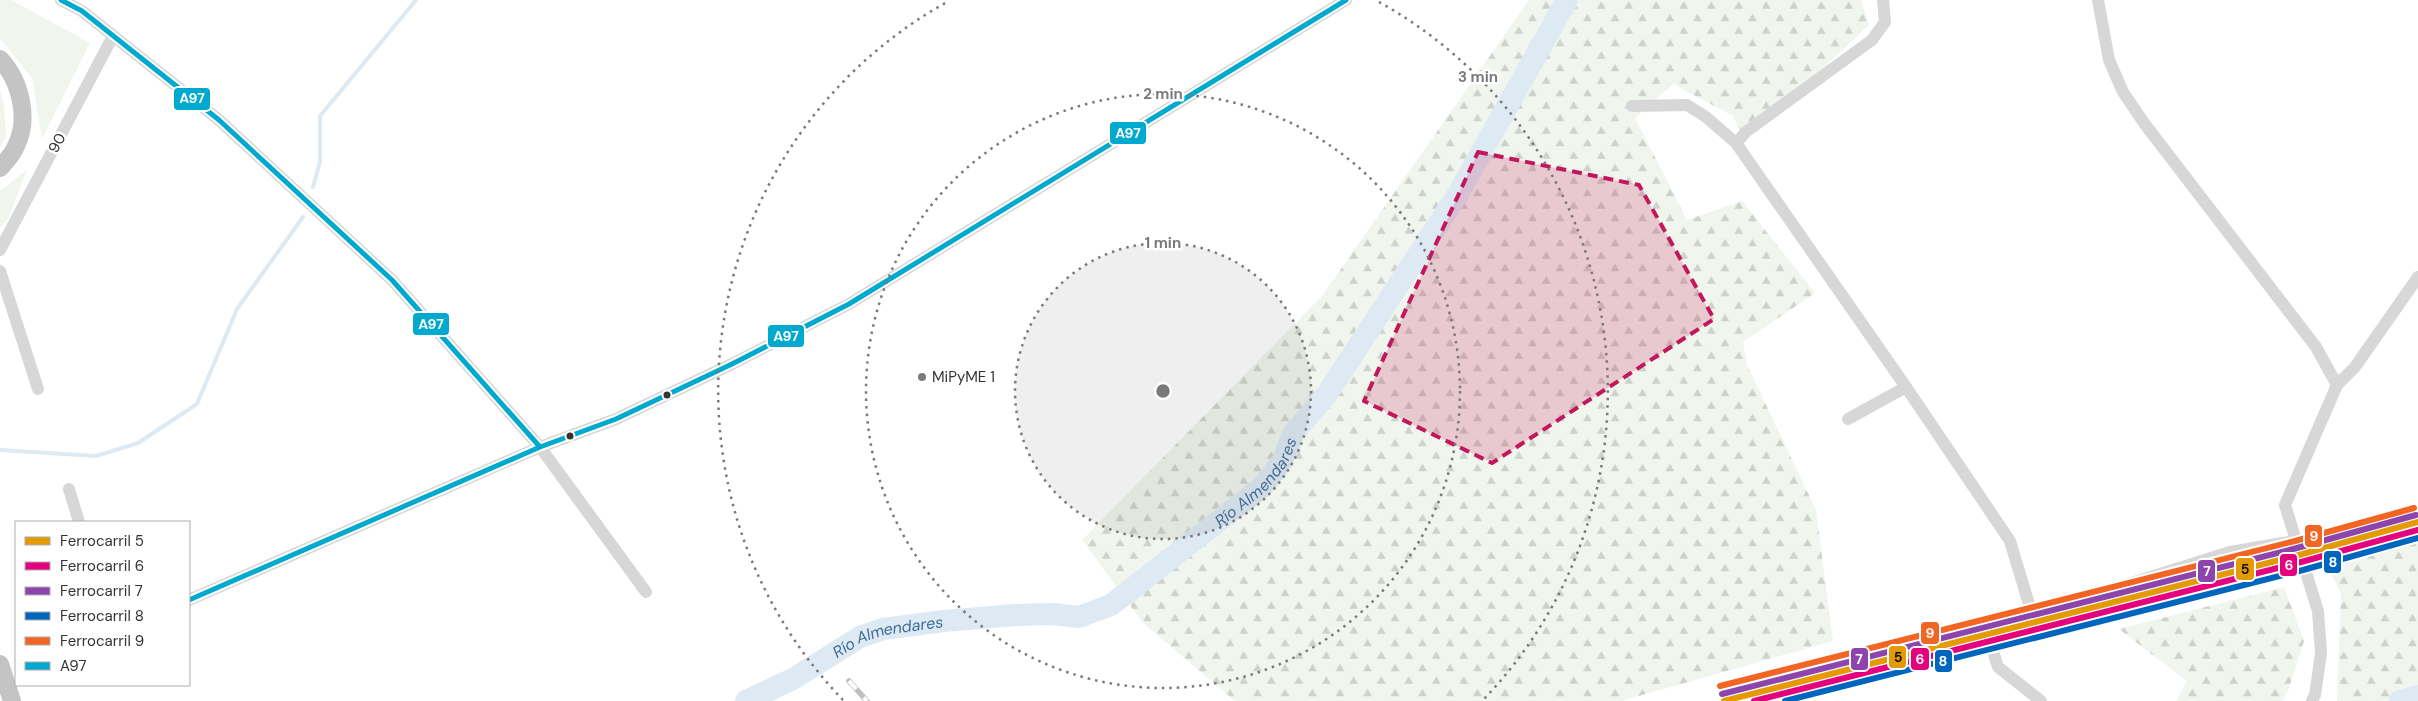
<svg xmlns="http://www.w3.org/2000/svg" width="2418" height="701" viewBox="0 0 2418 701" font-family="'DM Sans',sans-serif">
  <defs>
    <pattern id="forest-firs" width="22" height="20" patternUnits="userSpaceOnUse" patternTransform="scale(1.25)"><rect width="22" height="20" fill="#f0f5ed"/><path d="M5 1l3.5 6h-7zM16 11l3.5 6h-7z" fill="#ced2cc"/></pattern>
  </defs>
  <rect width="100%" height="100%" fill="#fff"/>
  <path fill="#f0f5ed" d="M0 0H11L90 43 42 139 32 78 0 38Z
    M0 90 4 104 6 137 0 148Z
    M27 170 8 219 0 227V191Z"/>
  <path fill="url(#forest-firs)" d="M1529 0H1861L1869 25 1745 141 1733 116 1673 84 1635 118 1687 220 1742 201 1815 293 1743 342 1747 365 1816 510 1833 641 1621 701H1235L1143 623 1082 540 1322 296Z
    M2418 543V701H2337L2341 593 2327 566Z
    M2284 587 2304 641 2288 691 2282 701H2176L2187 681 2119 629Z"/>
  <g fill="none" stroke-linecap="round" stroke-linejoin="round">
    <path stroke="#dde9f3" stroke-width="4" d="M313 187 320 162V116L416 0
      M0 450 96 456 138 443 197 404 237 309 303 217"/>
    <g stroke="#dde9f3" stroke-width="22">
      <path id="s1" d="M746 701 793 679 860 637 883 629 944 621 1015 615 1053 614 1079 617 1111 605 1261 488 1282 462 1293 434 1327 394 1458 194 1567 0"/>
      <path d="M2400 701 2418 696"/>
    </g>
    <path stroke="#d7d7d7" stroke-width="12" d="M61 0 82 11 219 120 392 280 540 447 646 592
      M2098 0 2109 60 2123 92 2144 123 2316 347 2337 385
      M1632 106 1687 105 1706 117 1736 143 1906 387 2010 541 2031 611
      M1736 143 1747 131 1872 40 1885 22 1883 0
      M0 250 113 36
      M0 271 38 389
      M1848 419 1906 387
      M69 489 79 522
      M189 600 540 447 616 419 732 364 849 304 1346 0
      M1984 623 1998 667 2041 701
      M1838 659 2087 597 2230 552 2295 541
      M2312 701 2315 695 2321 653 2318 611 2285 505 2337 385 2355 367 2418 277"/>
    <path stroke="#c4c4c4" stroke-width="18" d="M0 59C20 80 30 118 16 146 13 154 6 161 0 168
      M0 664 12 701"/>
    <g stroke="#bebebe" stroke-width="5.5">
      <path id="rail" d="M849 681 867 701"/>
    </g>
    <use href="#rail" stroke="#fff" stroke-width="4" stroke-dasharray="11" stroke-linecap="butt"/>
    <g stroke="#fff" stroke-width="9">
      <path id="bus-1" d="M61 0 82 11 219 120 392 280 540 447
        M189 600 540 447 616 419 732 364 849 304 1346 0"/>
    </g>
    <use href="#bus-1" stroke="#00a9ce" stroke-width="5"/>
    <g stroke="#fff" stroke-width="10">
      <path id="rail-1" d="M1724 701 2299 555 2418 522"/>
    </g>
    <g stroke="#fff" stroke-width="10">
      <path id="rail-2" d="M1754 701 2301 562 2418 530"/>
    </g>
    <g stroke="#fff" stroke-width="10">
      <path id="rail-3" d="M1722 694 2297 548 2416 515"/>
    </g>
    <g stroke="#fff" stroke-width="10">
      <path id="rail-4" d="M1785 701 2303 570 2418 538"/>
    </g>
    <g stroke="#fff" stroke-width="10">
      <path id="rail-5" d="M1720 686 2295 541 2414 508"/>
    </g>
    <use href="#rail-1" stroke="#e39a05" stroke-width="6"/>
    <use href="#rail-2" stroke="#e5007d" stroke-width="6"/>
    <use href="#rail-3" stroke="#8e44ad" stroke-width="6"/>
    <use href="#rail-4" stroke="#0065bd" stroke-width="6"/>
    <use href="#rail-5" stroke="#f26522" stroke-width="6"/>
  </g>
  <path fill="#c2185b" fill-opacity="0.2" stroke="#c2185b" stroke-width="4" stroke-dasharray="10 6" stroke-linejoin="round" d="M1478 152 1639 185 1714 319 1492 463 1364 401Z"/>
  <circle cx="1163" cy="391" r="148" fill="#7a7a7a" fill-opacity=".12"/>
  <g fill="none" stroke="#7a7a7a" stroke-width="2.5" stroke-dasharray="2.5 5">
    <circle cx="1163" cy="391" r="148"/>
    <circle cx="1163" cy="391" r="297"/>
    <path d="M843 700A445 445 0 0 1 947 2M1379 2A445 445 0 0 1 1483 700"/>
  </g>
  <circle fill="#7a7a7a" stroke="#fff" stroke-width="2" cx="922" cy="377" r="5"/>
  <g fill="#333" stroke="#fff" stroke-width="2">
    <circle cx="667" cy="395" r="4.5"/>
    <circle cx="570" cy="436" r="4.5"/>
  </g>
  <g text-anchor="middle" stroke-width="5" stroke-linejoin="round" paint-order="stroke">
    <g font-size="15" fill="#333" stroke="#fff">
      <text transform="translate(57 143) rotate(-62)" y="5">90</text>
    </g>
    <g font-size="15" fill="#333" stroke="#fff" text-anchor="start">
      <text x="932" y="382">MiPyME 1</text>
    </g>
    <g font-size="16" font-style="italic" fill="#3f6d97" stroke="#fff">
      <text dy="6" stroke="none"><textPath href="#s1" startOffset="578">Río Almendares</textPath></text>
      <text dy="6" stroke="none"><textPath href="#s1" startOffset="158">Río Almendares</textPath></text>
    </g>
  </g>
  <circle cx="1163" cy="391" r="8" fill="#7a7a7a" stroke="#fff" stroke-width="2.5"/>
  <g font-size="15" text-anchor="middle" font-weight="bold" fill="#7a7a7a" stroke="#fff" stroke-width="5" stroke-linejoin="round" paint-order="stroke">
    <text x="1478" y="82">3 min</text>
    <text x="1163" y="99">2 min</text>
    <text x="1163" y="248">1 min</text>
  </g>
  <g stroke="#fff" stroke-width="2">
    <rect x="173" y="87" width="38" height="24" rx="5" fill="#00a9ce"/>
    <rect x="1109" y="121" width="38" height="24" rx="5" fill="#00a9ce"/>
    <rect x="412" y="312" width="38" height="24" rx="5" fill="#00a9ce"/>
    <rect x="767" y="324" width="38" height="24" rx="5" fill="#00a9ce"/>
    <rect x="2304" y="524" width="19" height="24" rx="5" fill="#f26522"/>
    <rect x="2323" y="550" width="19" height="24" rx="5" fill="#0065bd"/>
    <rect x="2279" y="553" width="19" height="24" rx="5" fill="#e5007d"/>
    <rect x="2235" y="557" width="20" height="24" rx="5" fill="#e39a05"/>
    <rect x="2197" y="559" width="19" height="24" rx="5" fill="#8e44ad"/>
    <rect x="1920" y="621" width="20" height="24" rx="5" fill="#f26522"/>
    <rect x="1888" y="645" width="19" height="24" rx="5" fill="#e39a05"/>
    <rect x="1910" y="647" width="20" height="24" rx="5" fill="#e5007d"/>
    <rect x="1850" y="647" width="19" height="24" rx="5" fill="#8e44ad"/>
    <rect x="1934" y="649" width="19" height="24" rx="5" fill="#0065bd"/>
  </g>
  <g font-size="14" text-anchor="middle" font-weight="bold" fill="#fff">
    <text x="192" y="103">A97</text>
    <text x="1128" y="138">A97</text>
    <text x="431" y="329">A97</text>
    <text x="786" y="341">A97</text>
    <text x="2314" y="541">9</text>
    <text x="2333" y="567">8</text>
    <text x="2289" y="570">6</text>
    <text x="2207" y="576">7</text>
    <text x="1930" y="638">9</text>
    <text x="1920" y="664">6</text>
    <text x="1859" y="664">7</text>
    <text x="1943" y="666">8</text>
  </g>
  <g font-size="14" text-anchor="middle" font-weight="bold" fill="#111">
    <text x="2245" y="574">5</text>
    <text x="1898" y="662">5</text>
  </g>
  <rect x="15" y="521" width="175" height="165" fill="#ffffff" stroke="#adadad"/>
  <rect x="25" y="537" width="25" height="8" fill="#e39a05" stroke="#adadad"/>
  <text x="60" y="546" font-size="15" fill="#333333">Ferrocarril 5</text>
  <rect x="25" y="562" width="25" height="8" fill="#e5007d" stroke="#adadad"/>
  <text x="60" y="571" font-size="15" fill="#333333">Ferrocarril 6</text>
  <rect x="25" y="587" width="25" height="8" fill="#8e44ad" stroke="#adadad"/>
  <text x="60" y="596" font-size="15" fill="#333333">Ferrocarril 7</text>
  <rect x="25" y="612" width="25" height="8" fill="#0065bd" stroke="#adadad"/>
  <text x="60" y="621" font-size="15" fill="#333333">Ferrocarril 8</text>
  <rect x="25" y="637" width="25" height="8" fill="#f26522" stroke="#adadad"/>
  <text x="60" y="646" font-size="15" fill="#333333">Ferrocarril 9</text>
  <rect x="25" y="662" width="25" height="8" fill="#00a9ce" stroke="#adadad"/>
  <text x="60" y="671" font-size="15" fill="#333333">A97</text>
</svg>
